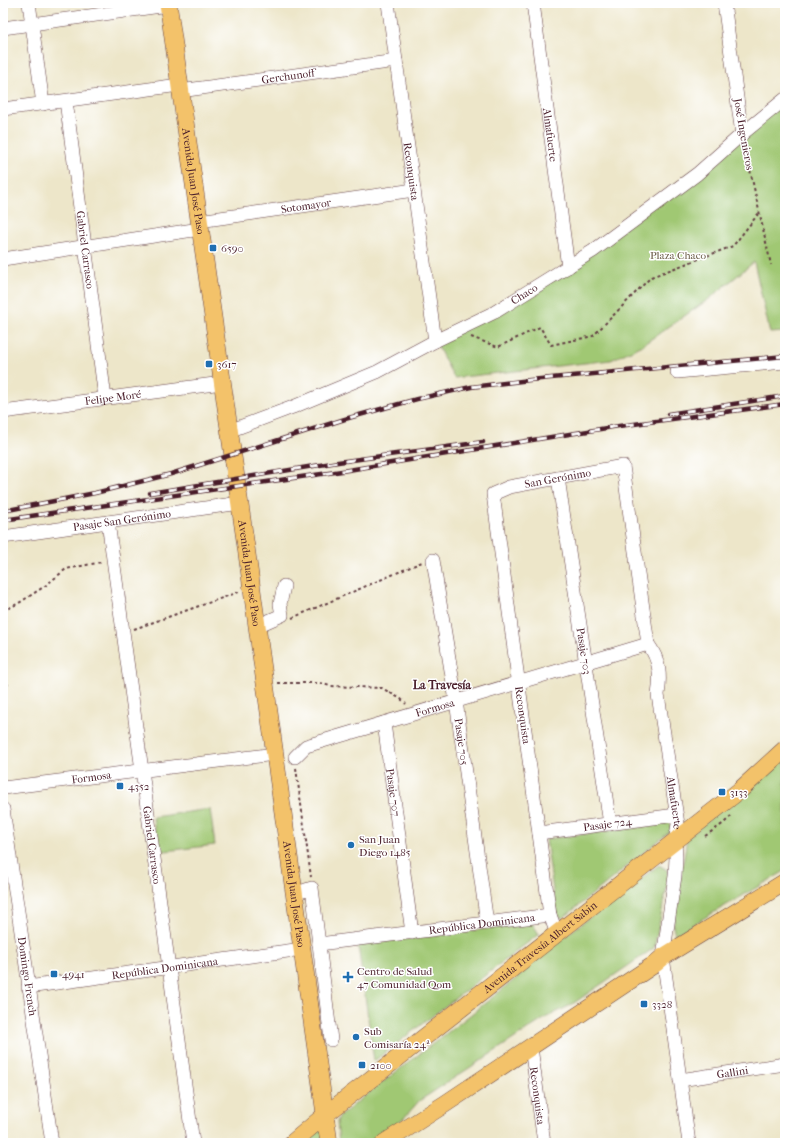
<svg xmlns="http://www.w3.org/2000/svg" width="788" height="1146" viewBox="0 0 788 1146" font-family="'IM FELL French Canon',serif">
  <rect width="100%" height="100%" fill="#fff"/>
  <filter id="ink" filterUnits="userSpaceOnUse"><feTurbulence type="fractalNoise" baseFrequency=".025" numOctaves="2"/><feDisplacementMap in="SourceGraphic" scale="8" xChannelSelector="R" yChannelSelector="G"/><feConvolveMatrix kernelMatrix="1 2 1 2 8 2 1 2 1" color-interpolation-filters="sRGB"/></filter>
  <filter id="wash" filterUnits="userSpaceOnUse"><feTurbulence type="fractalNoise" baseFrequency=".012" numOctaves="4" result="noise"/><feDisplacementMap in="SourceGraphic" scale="16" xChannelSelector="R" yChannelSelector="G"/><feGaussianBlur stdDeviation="0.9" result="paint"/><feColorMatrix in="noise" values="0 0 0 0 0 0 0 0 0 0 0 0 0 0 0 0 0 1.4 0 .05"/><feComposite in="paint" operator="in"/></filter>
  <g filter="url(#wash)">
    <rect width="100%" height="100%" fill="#ede6c9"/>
    <path fill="#a0c873" stroke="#75744f" d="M785 99V332L770 333 754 262 709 299 641 346 611 360 454 378 435 341 568 267Z
      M785 756V871L675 935 673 927 687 838Z
      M210 809 215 845 157 852 153 817Z
      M670 823 673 829 567 915 562 918 558 916 556 913 546 839Z
      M659 865 667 870 669 878 654 948 571 1005 547 1017 419 1101 404 1118 368 1143H339L337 1122 339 1117 371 1091 460 1023 523 973 548 949Z
      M532 923 539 934 374 1061 358 945Z
      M325 1115 329 1143H292Z"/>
  </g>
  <g filter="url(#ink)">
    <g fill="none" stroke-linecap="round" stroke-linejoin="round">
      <g stroke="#623d43" stroke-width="14">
        <g id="minor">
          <path d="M29 3 43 104"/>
          <path id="s1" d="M388 3 435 341"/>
          <path id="s2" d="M533 3 568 267"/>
          <path d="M724 3 742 134"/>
          <path d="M3 28 168 5"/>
          <path id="s3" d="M180 91 396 61"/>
          <path id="s4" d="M66 101 105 398"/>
          <path d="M3 109 179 85"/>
          <path id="s5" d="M199 221 414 190"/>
          <path d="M3 259 200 229"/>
          <path d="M677 372 785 362"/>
          <path id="s6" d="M3 412 222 383"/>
          <path id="s7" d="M229 431 293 407 377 372 435 341 495 312 593 251 697 174 742 134 785 99"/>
          <path id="s8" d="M558 478 610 824"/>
          <path id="s9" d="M108 522 193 1143"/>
          <path id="s10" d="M3 537 240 503"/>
          <path id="s11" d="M433 560 456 701 487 923"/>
          <path d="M257 626 282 615 280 604 284 586"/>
          <path id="s12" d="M384 723 412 933"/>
          <path id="s13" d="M295 757 306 746 648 644"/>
          <path id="s14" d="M3 788 275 754"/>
          <path id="s15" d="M3 809 52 1143"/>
          <path id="s16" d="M539 833 676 815"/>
          <path d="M294 894 312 888 331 1040"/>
          <path id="s17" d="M557 934 550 915 493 494 509 487 623 466 648 644C660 660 661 676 658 695L678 824 675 842 676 857 675 876 663 957 689 1143"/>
          <path id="s18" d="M319 944 550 915"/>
          <path id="s19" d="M28 987 302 949"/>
          <path id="s20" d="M531 1047 544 1143"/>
          <path id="s21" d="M680 1080 785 1064"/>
        </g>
      </g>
      <g stroke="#623d43" stroke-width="18">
        <g id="major">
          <path id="s22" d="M168 3 246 547 329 1143"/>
          <path id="s23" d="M292 1143 325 1115 739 791 785 749"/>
          <path d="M384 1143 445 1104 655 964 663 957 785 882"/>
        </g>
      </g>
      <path stroke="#623d43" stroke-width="2" stroke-dasharray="3 3" stroke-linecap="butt" d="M745 147 771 265
        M471 337 498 347 540 327 551 345 593 336 651 277 733 246 759 213
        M3 611 19 603 45 586 66 569 102 562
        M292 618 422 562
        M134 629 239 592
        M3 667 8 685
        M278 683H320L330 686 382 688 401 699 406 704
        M296 768 311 877
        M705 836 724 823 733 814"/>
      <use href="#minor" stroke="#fff" stroke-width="13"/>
      <use href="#major" stroke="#f3c26a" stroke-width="17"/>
      <g stroke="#4a1f2b" stroke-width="4.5">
        <path id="rail" d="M668 414 785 396
          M150 493 338 462 483 442
          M3 511 95 493 171 474 345 419 417 399 471 387 530 380 785 356
          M3 520 342 471 619 426 785 404"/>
      </g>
      <use href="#rail" stroke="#fff" stroke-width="3" stroke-dasharray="9" stroke-linecap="butt"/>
    </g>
  </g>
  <g fill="#1f6fb2" stroke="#fff" stroke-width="1.5">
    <rect x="209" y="244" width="8" height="8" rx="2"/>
    <rect x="205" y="360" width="8" height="8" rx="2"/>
    <rect x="116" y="782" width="8" height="8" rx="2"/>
    <rect x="718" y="788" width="8" height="8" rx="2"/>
    <circle cx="351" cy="845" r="4"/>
    <rect x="50" y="970" width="8" height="8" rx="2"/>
    <path d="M346 971h4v4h4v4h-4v4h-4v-4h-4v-4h4z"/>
    <rect x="640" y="1000" width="8" height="8" rx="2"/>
    <circle cx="356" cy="1037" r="4"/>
    <rect x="358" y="1061" width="8" height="8" rx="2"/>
  </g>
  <g text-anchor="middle" stroke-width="3" stroke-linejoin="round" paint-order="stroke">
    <g font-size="11" fill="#4a1f2b" stroke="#fff">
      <text dy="4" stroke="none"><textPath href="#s3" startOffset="109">Gerchunoff</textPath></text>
      <text transform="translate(744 134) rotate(80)" y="4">José Ingenieros</text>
      <text dy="4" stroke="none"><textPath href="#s2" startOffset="133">Almafuerte</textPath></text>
      <text dy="4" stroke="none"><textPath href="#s1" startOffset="170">Reconquista</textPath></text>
      <text dy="4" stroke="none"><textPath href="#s22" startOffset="180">Avenida Juan José Paso</textPath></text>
      <text dy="4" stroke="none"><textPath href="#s5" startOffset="108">Sotomayor</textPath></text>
      <text dy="4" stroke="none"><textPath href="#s4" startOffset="150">Gabriel Carrasco</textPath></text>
      <text dy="4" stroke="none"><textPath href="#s7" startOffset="326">Chaco</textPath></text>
      <text dy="4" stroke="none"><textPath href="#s6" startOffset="111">Felipe Moré</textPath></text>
      <text dy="4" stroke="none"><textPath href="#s17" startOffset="512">San Gerónimo</textPath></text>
      <text dy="4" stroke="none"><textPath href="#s10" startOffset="120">Pasaje San Gerónimo</textPath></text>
      <text dy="4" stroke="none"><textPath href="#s22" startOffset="576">Avenida Juan José Paso</textPath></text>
      <text dy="4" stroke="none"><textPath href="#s8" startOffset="175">Pasaje 703</textPath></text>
      <text dy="4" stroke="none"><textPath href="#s13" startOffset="150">Formosa</textPath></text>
      <text transform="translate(523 715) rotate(82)" y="4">Reconquista</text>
      <text dy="4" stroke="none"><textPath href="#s11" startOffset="184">Pasaje 705</textPath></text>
      <text dy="4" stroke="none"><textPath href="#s14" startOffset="89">Formosa</textPath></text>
      <text dy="4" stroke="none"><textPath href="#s12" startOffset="70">Pasaje 707</textPath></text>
      <text dy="4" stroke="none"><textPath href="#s17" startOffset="921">Almafuerte</textPath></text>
      <text dy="4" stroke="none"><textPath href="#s16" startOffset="69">Pasaje 724</textPath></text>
      <text dy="4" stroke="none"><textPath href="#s9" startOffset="326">Gabriel Carrasco</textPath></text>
      <text dy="4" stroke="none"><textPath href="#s22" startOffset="900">Avenida Juan José Paso</textPath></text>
      <text dy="4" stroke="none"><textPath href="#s18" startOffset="164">República Dominicana</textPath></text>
      <text dy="4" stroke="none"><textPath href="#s23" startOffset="316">Avenida Travesía Albert Sabin</textPath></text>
      <text dy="4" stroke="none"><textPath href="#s19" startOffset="138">República Dominicana</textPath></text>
      <text dy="4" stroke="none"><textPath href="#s15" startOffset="169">Domingo French</textPath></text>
      <text dy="4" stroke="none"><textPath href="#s21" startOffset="53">Gallini</textPath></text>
      <text dy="4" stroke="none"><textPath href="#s20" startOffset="49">Reconquista</textPath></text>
    </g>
    <g font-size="11" fill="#4a1f2b" stroke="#fff" text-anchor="start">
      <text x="221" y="252">6590</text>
      <text x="217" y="368">3617</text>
      <text x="128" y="790">4352</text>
      <text x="730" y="796">3133</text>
      <text x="359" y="843">San Juan<tspan x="359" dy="13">Diego 1485</tspan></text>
      <text x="357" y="975">Centro de Salud<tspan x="357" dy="13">47 Comunidad Qom</tspan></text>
      <text x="62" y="978">4941</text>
      <text x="652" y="1008">3328</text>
      <text x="364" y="1035">Sub<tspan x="364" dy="13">Comisaría 24ª</tspan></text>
      <text x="370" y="1069">2100</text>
    </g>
    <g font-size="11" fill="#685a44" stroke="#fff">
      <text x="678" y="259">Plaza Chaco</text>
    </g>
    <g font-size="12" font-weight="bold" fill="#4a1f2b" stroke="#fff">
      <text x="442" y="689">La Travesía</text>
    </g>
  </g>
  <rect width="788" height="1146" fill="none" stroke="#fff" stroke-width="16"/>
</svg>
